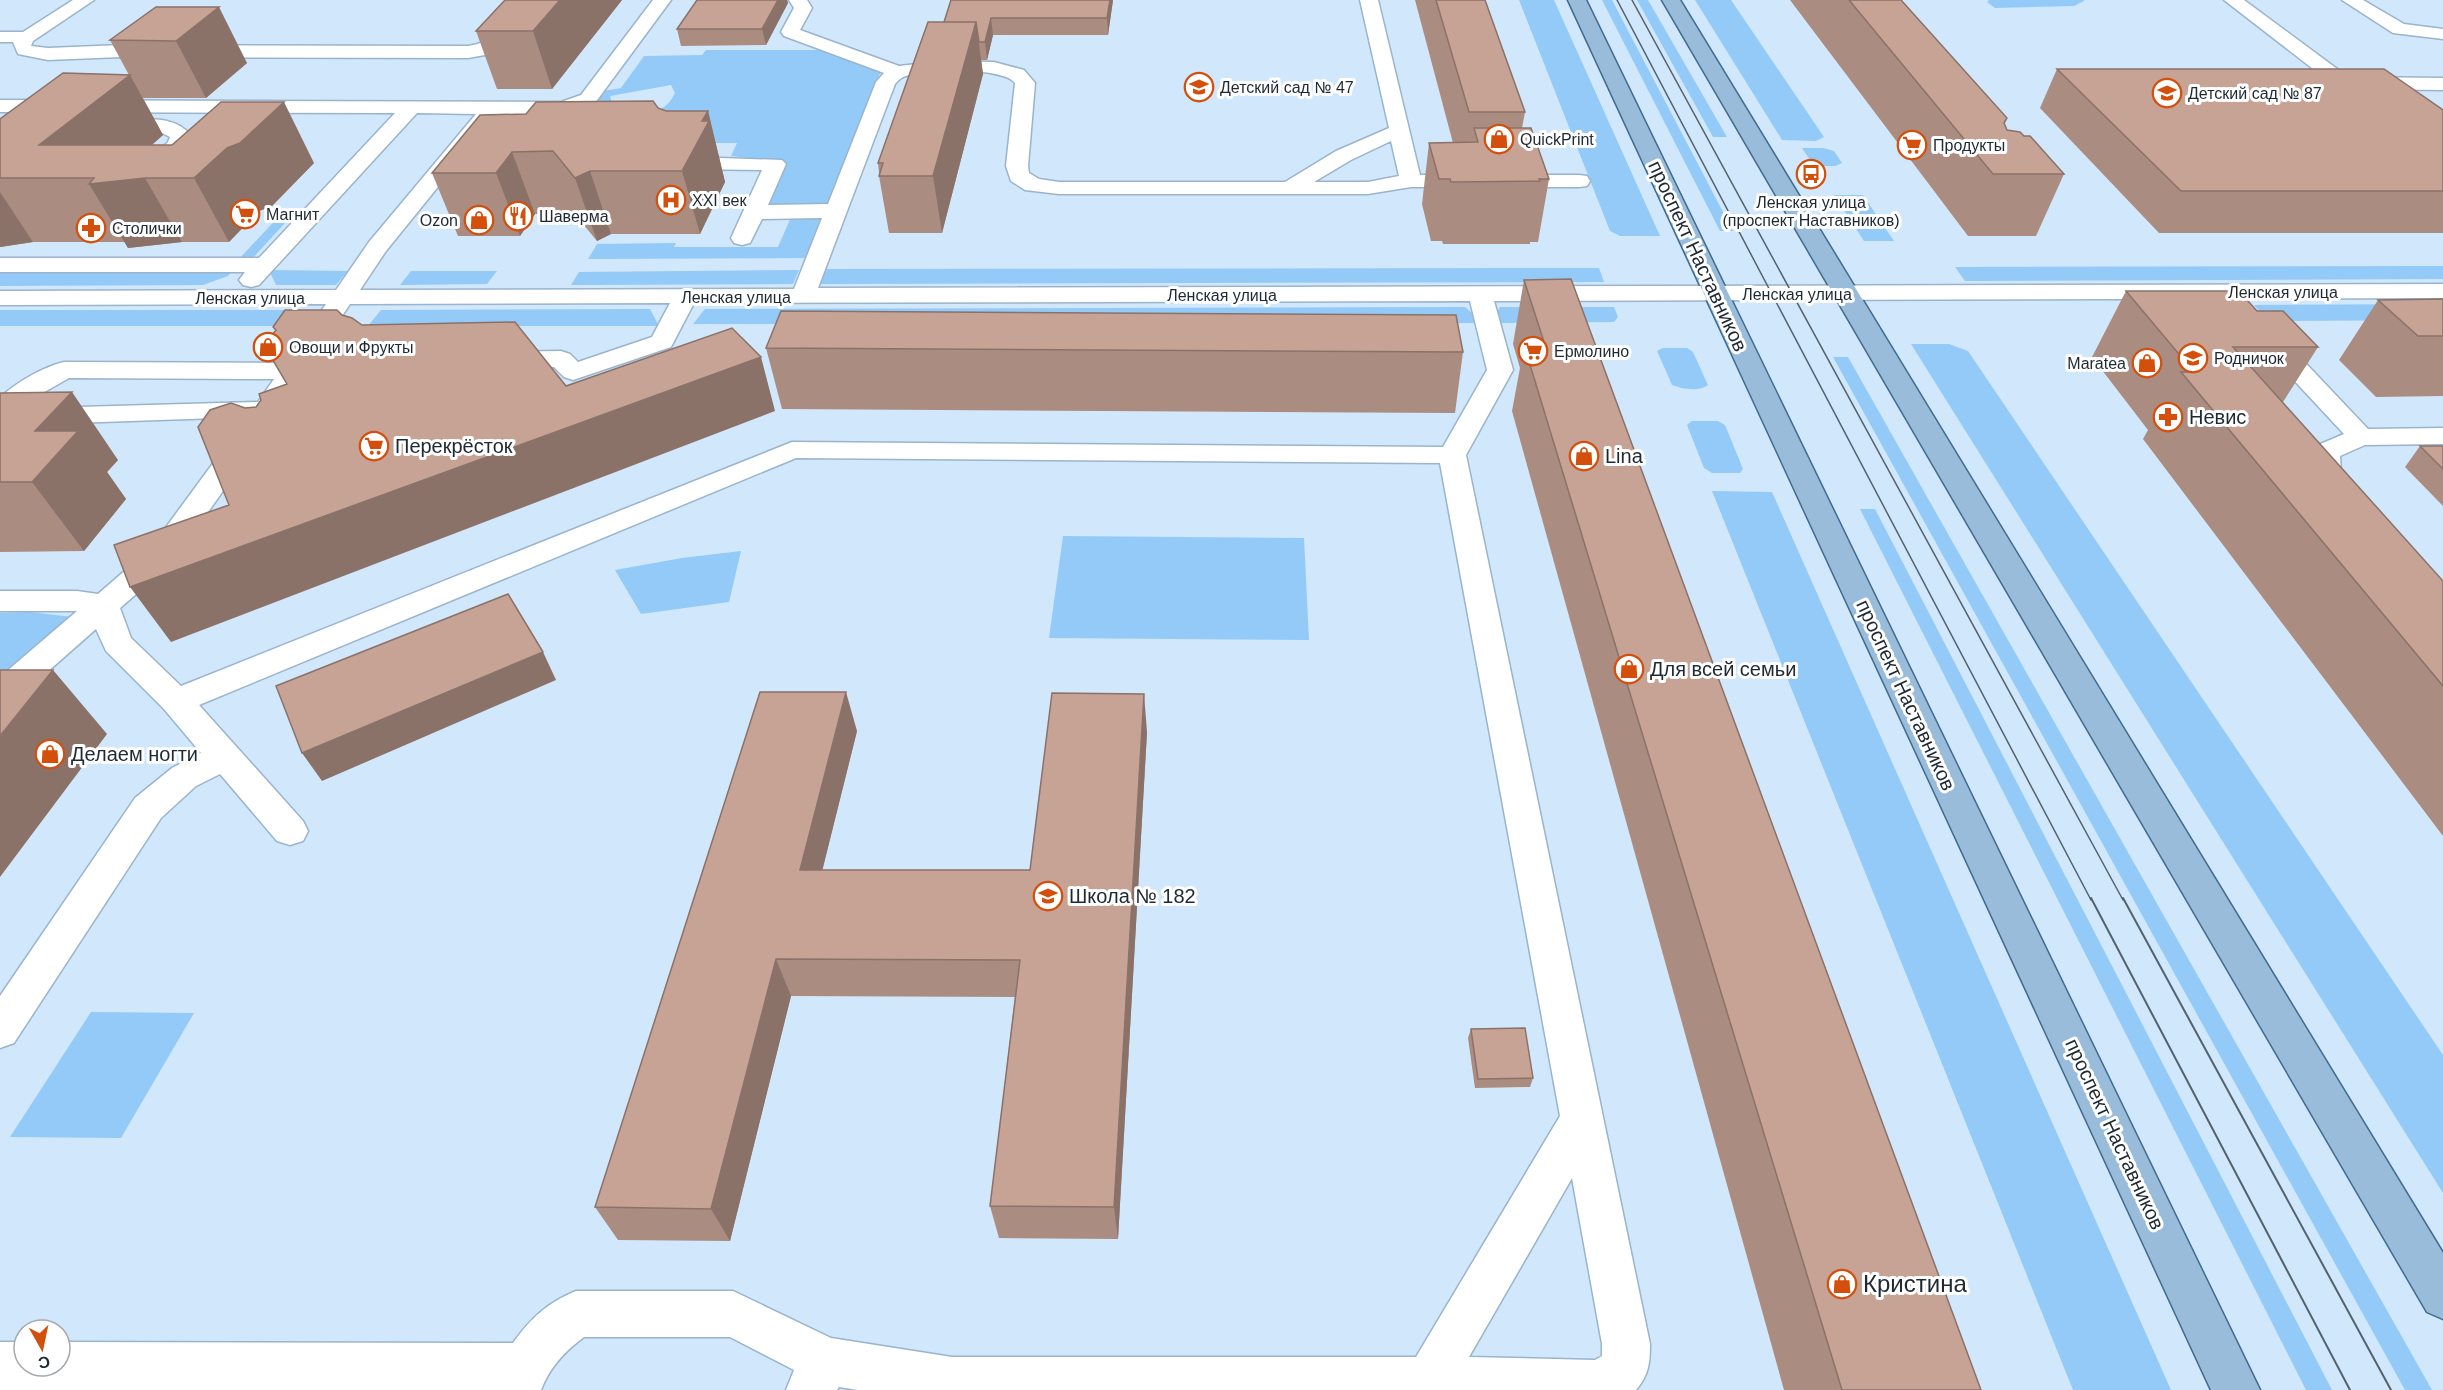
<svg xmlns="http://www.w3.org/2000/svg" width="2443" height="1390" viewBox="0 0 2443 1390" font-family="Helvetica,sans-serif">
  <rect width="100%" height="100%" fill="#d1e7fc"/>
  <path fill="#93caf8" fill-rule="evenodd" d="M1519 0H1554L1660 236H1620L1610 231Z
    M1602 0H1612L1733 231H1720Z
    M1637 0H1648L1727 137H1713Z
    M1695 0H1731L1824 137 1816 141 1782 140Z
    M1989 0H2084V1L2074 6 1995 8 1987 2Z
    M706 50H822L881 71 828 207 765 208 784 162 731 156 737 143H705L560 113 603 91 621 88 644 56 702 55ZM671 85 675 93C661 121 640 111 614 110L610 96Z
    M1823 148 1834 151 1842 163 1835 166H1814L1802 148Z
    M1834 195H1863L1894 241H1864Z
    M283 212H295L251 260H238Z
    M791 217H821L805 258 588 259 597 244 676 243 674 247H778Z
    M2443 266V279L1965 281 1955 267Z
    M1599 268 1604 282 821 284 826 269Z
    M0 270H233L228 276 203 285 0 286Z
    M269 270 348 271 336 285H276Z
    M799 270 793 284 571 285 579 272Z
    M411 271H497L487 284 400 285Z
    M2443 304V320L2268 321 2254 305Z
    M1465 307 1473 314 1476 323 693 324 705 309Z
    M1500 307H1614L1618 317 1614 322 1498 323 1496 314Z
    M650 309 659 326H368L381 310Z
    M0 310H317L307 326H0Z
    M1911 344H1949L1968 351 2443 1055V1193Z
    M1663 348H1687L1693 352 1708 385C1699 392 1682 389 1672 385L1657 351Z
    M1833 357H1848L2432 1390H2405Z
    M1692 421H1718L1725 425 1743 469 1740 473H1712L1704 468 1687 425Z
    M1712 491 1772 492 2171 1390H2073Z
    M1860 509H1875L2332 1390H2306Z
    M1063 536 1304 538 1309 640 1049 638Z
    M741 551 729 602 641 614 615 570 682 558Z
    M29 612 73 617 0 682V613Z
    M91 1012 194 1013 121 1138 10 1137Z"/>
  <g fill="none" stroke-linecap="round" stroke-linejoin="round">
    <g stroke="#99b4cc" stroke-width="3">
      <path id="minor" d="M73 0H94L33 41 31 46 48 48 121 45 468 46C499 42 512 21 532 0H551L508 46 496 53 468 58 121 57 48 60 18 54 13 42H0V32H23Z
        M653 0H671L595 103 563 114H497L386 251 360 290 794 289 822 218 762 219 750 243 742 245 734 243 731 238 762 170 684 169 677 167 671 157 674 153 681 151 688 153 691 157 782 160 786 164 768 205 828 204 876 82 884 73 784 36 781 32 794 8 789 0H807L812 8 800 30 899 66 944 61 994 62 1024 70 1035 83 1028 166 1029 173 1039 179 1059 182H1285L1336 151 1389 128 1360 0H1378L1420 175H1579L1587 176 1590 181 1587 186 1579 187H1411L1368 194H1059L1025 190 1011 181 1006 166 1015 83C1004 67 925 69 906 76 902 77 898 80 895 84L818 288 2443 284V298L1494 301 1513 370 1466 455 1650 1344C1650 1362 1649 1375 1636 1390H858L839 1387 837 1390H786L794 1370 730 1337H584C565 1351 549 1368 541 1390H0V1342H24V1366H60V1342L513 1343C531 1318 547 1303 576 1291H733L831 1338 952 1357H1416L1560 1116 1440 463 796 458 199 705 303 821 308 831 303 841 290 845 277 841 220 774 196 786 161 818 14 1043 0 1048V996L135 798 172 768 201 753 164 709 106 651 96 629 12 703 0 707V677L77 611H0V591H77L98 594 150 549 247 417 43 424 34 422 30 416 34 410 43 408 258 402 274 379 69 378 25 403 9 419 0 421V398C15 383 43 367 64 362L285 363 326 304 0 305V291L336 290 369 242 476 114 417 113 259 285 251 287 243 285 239 280 245 272H0V258H259L395 113 0 112V100L561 102 581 95ZM1391 141 1399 176 1368 182H1314L1351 160ZM1470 301 1487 370 1443 447 792 442 181 686 131 638 120 608 172 563 264 433 350 304 670 303 652 337 578 362 570 354 561 351 500 352 491 355 487 360 491 365 500 368 554 367 564 377 573 380 671 347 694 303ZM1572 1178 1602 1344V1356L1595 1360 1469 1357Z
        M2224 0H2244L2344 74 2356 77 2443 78V90L2355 89 2330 82Z
        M2342 0H2363L2404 24 2443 29V39L2393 33Z
        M131 119C152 119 178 117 191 136 184 153 163 178 144 173L140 169 144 165 168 142 170 137 158 131 124 129 121 125 124 121Z
        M2270 332 2279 335 2368 429 2443 428V444L2365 445 2340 456 2341 472 2354 489 2350 495C2322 502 2302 469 2318 445L2344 434 2261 345 2257 340 2261 335Z"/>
    </g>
    <g stroke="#406b8e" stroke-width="3">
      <path id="major" d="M1568 0H1586L2260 1390H2211Z
        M1662 0H1680L2443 1253V1319L2427 1312Z"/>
    </g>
    <use href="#minor" fill="#fff" fill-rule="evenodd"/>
    <use href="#major" fill="#98bcd9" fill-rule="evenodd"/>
    <path stroke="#53626e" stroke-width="1.5" d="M1617 0 2091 900
      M1632 0 2123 900"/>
    <path stroke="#53626e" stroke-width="2" d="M2091 898 2350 1390
      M2123 898 2391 1390"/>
  </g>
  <path fill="#ab8c81" d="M505 0H622L552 89H497L476 31Z
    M697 0H787L788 3 766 45 681 46 677 29Z
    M951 0H1113L1108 35H993L987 60H981L983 74 942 233H889L879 176V173L878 163 944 22Z
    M1415 0H1485L1525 112 1522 128 1549 179 1538 242H1530V244H1443L1442 241H1431L1422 204 1429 143H1453Z
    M1790 0H1901L2007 118 2004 124 2007 130 2024 136 2064 174 2036 236H1968Z
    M156 7 247 63 206 98H143L163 135 152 145 314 163 272 206 259 211 229 242H182L128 248 125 242H33L0 247V119L129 75 110 40Z
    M2057 69 2443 110V233H2159L2040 108Z
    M658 108 666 111H708L725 182 700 234H611L597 241 574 213 535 214 520 236H458L432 173 526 114Z
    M1524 280 1981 1390H1784L1512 411 1520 368 1513 344Z
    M2126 291 2257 311 2318 347 2283 402 2443 686V836L2143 439 2148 430 2092 357Z
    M2443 299V396L2376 397 2339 360 2378 300Z
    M766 348 1463 352 1455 413 782 409Z
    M0 393 118 460 107 472 126 499 84 551 0 552Z
    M2420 446H2443V506L2405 467Z
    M857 731 822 870H1030L1147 732 1118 1239 999 1238 990 1206 1015 997 791 996 730 1241 618 1240 595 1207Z
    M1471 1029 1533 1078 1530 1087 1475 1088 1468 1038Z"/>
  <path fill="#8b7269" d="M560 0H622L552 89 533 31Z
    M778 0H787L788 3 766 45 762 29Z
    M1110 0H1113L1108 35 1107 18Z
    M219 7 247 63 206 98 176 41Z
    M991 18 993 35 987 60 985 42Z
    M976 22 983 74 942 233 933 176Z
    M130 75 163 135 109 182 145 178 182 242 128 248 89 184 94 178 39 145Z
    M284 102 314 163 272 206 259 211 229 242 194 178 227 148Z
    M708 111 725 182 700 234 682 171 702 121Z
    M512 152 535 214 520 236 496 173Z
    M590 171 611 234 597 241 575 178Z
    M0 192 33 242 0 247Z
    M761 357 775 411 171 642 130 587Z
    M72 392 118 460 107 472 126 499 84 551 32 482 35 431Z
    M543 652 556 680 322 781 302 753Z
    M53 670 107 734 0 877V736Z
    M846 692 857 731 813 908 800 870Z
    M1144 694 1147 732 1118 1239 1114 1207Z
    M776 959 791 996 730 1241 711 1209Z"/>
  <path fill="#c7a396" stroke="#8b7269" stroke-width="1.5" d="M505 0H560L533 31H476Z
    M697 0H778L762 29H677Z
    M951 0H1110L1107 18H991L985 42H979L976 22H944Z
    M1436 0H1485L1525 112H1469Z
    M1849 0H1901L2007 118 2004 123 2007 130 2020 132 2024 136H2030L2064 174H1993Z
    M156 7H219L176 41 110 40Z
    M928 22H976L933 176H879L883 163H878Z
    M2057 69H2384L2443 110V191H2181Z
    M63 73 130 75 39 145H172L221 102H284L240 143 227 148 194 178H145L89 184 94 178H0V119Z
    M653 101 658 108 666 111H708L702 121H709L682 171H590L575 178 553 151 512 152 496 173H432L480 115 526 114 536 102Z
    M1474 128H1531L1549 179H1539L1540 181 1451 182 1450 179H1439L1429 143 1478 142Z
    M1571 279 1981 1390H1842L1524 345H1545L1524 280Z
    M2126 291H2239L2257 311H2283L2318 347H2233L2443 581V686L2181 372H2194Z
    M2443 299V336H2418L2378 300Z
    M285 310H337L342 315 352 318 362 325 515 322 566 386 732 328 761 357 130 587 114 545 229 505 198 427 210 410 231 403 245 408 256 407 261 400 259 394 287 384 264 345 276 330 273 327Z
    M781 311 1456 315 1463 352 766 348Z
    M72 392 35 431H78L32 482H0V393Z
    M2420 446H2443V469Z
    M508 594 543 652 302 753 276 686Z
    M0 670H53L0 736Z
    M760 692H846L800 870H1030L1052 693 1144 694 1114 1207 990 1206 1020 960 776 959 711 1209 595 1207Z
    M1525 1028 1533 1078 1478 1079 1471 1029Z"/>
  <defs>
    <g id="school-ring" transform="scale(1.5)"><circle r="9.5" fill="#fff" stroke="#d34f0b" stroke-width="1.5"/><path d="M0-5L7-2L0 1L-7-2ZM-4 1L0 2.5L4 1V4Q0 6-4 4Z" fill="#d34f0b"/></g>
    <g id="shop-ring" transform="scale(1.5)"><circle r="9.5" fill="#fff" stroke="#d34f0b" stroke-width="1.5"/><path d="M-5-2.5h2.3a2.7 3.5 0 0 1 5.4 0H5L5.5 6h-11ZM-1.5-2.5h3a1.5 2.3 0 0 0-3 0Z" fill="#d34f0b"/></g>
    <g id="supermarket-ring" transform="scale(1.5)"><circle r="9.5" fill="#fff" stroke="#d34f0b" stroke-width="1.5"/><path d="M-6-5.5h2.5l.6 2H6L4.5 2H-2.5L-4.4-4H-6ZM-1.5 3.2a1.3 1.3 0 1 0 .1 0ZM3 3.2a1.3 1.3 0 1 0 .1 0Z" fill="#d34f0b"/></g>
    <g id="bus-ring" transform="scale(1.5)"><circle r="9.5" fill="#fff" stroke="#d34f0b" stroke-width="1.5"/><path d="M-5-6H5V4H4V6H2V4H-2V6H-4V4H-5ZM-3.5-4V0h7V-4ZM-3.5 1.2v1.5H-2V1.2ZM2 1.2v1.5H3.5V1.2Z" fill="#d34f0b"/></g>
    <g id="hospital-ring" transform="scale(1.5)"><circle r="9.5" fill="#fff" stroke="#d34f0b" stroke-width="1.5"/><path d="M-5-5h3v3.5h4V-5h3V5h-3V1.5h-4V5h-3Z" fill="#d34f0b"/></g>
    <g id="restaurant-ring" transform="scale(1.5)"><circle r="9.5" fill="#fff" stroke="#d34f0b" stroke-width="1.5"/><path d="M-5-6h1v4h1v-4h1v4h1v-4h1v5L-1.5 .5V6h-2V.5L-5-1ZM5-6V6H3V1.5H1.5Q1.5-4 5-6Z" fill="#d34f0b"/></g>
    <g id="pharmacy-ring" transform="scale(1.5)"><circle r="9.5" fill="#fff" stroke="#d34f0b" stroke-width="1.5"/><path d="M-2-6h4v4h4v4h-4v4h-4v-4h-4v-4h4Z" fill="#d34f0b"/></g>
  </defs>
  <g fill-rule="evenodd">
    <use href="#school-ring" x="1199" y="87"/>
    <use href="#school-ring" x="2167" y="93"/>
    <use href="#shop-ring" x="1499" y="139"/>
    <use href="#supermarket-ring" x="1912" y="145"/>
    <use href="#bus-ring" x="1811" y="174"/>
    <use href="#hospital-ring" x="671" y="200"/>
    <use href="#supermarket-ring" x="245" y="214"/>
    <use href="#restaurant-ring" x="518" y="216"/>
    <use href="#shop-ring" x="479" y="220"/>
    <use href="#pharmacy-ring" x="91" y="228"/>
    <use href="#shop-ring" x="268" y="347"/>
    <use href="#supermarket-ring" x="1533" y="351"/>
    <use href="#school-ring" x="2193" y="358"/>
    <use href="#shop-ring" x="2147" y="363"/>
    <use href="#pharmacy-ring" x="2168" y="417"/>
    <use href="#supermarket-ring" x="374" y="446"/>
    <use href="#shop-ring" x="1584" y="456"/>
    <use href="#shop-ring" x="1629" y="669"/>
    <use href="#shop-ring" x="50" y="754"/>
    <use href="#school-ring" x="1048" y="896"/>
    <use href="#shop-ring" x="1842" y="1284"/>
  </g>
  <g text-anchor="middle" stroke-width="6" stroke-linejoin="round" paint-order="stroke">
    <g font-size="16" fill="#1e2932" stroke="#fff" text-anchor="start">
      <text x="1220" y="93">Детский сад № 47</text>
      <text x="2188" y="99">Детский сад № 87</text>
      <text x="1520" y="145">QuickPrint</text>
      <text x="1933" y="151">Продукты</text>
      <text x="692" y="206">XXI век</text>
      <text x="1811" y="208" text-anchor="middle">Ленская улица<tspan x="1811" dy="18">(проспект Наставников)</tspan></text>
      <text x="266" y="220">Магнит</text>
      <text x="539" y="222">Шаверма</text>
      <text x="458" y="226" text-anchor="end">Ozon</text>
      <text x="112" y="234">Столички</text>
      <text x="289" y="353">Овощи и Фрукты</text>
      <text x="1554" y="357">Ермолино</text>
      <text x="2214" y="364">Родничок</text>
      <text x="2126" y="369" text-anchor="end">Maratea</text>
    </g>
    <g font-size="16" fill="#1e2932" stroke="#fff">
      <text x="2283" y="298">Ленская улица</text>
      <text x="1797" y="300">Ленская улица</text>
      <text x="1222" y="301">Ленская улица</text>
      <text x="736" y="303">Ленская улица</text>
      <text x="250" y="304">Ленская улица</text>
    </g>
    <g font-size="20" fill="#1e2932" stroke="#fff">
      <text transform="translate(1698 256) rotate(65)" y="7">проспект Наставников</text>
      <text transform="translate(1906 695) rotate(65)" y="7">проспект Наставников</text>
      <text transform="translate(2115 1134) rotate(65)" y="7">проспект Наставников</text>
    </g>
    <g font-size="20" fill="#1e2932" stroke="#fff" text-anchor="start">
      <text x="2189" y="424">Невис</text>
      <text x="395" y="453">Перекрёсток</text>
      <text x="1605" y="463">Lina</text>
      <text x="1650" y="676">Для всей семьи</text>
      <text x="71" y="761">Делаем ногти</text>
      <text x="1069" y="903">Школа № 182</text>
    </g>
    <g font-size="24" fill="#1e2932" stroke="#fff" text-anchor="start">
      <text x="1863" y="1292">Кристина</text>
    </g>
  </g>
  <g transform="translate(42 1348) rotate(171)"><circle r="28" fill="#ffffff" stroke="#a5a9ad" stroke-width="1.5"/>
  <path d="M0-4.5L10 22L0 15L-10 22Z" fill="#d34f0b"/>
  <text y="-9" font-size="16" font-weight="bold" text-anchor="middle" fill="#1e2932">С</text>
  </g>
</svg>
